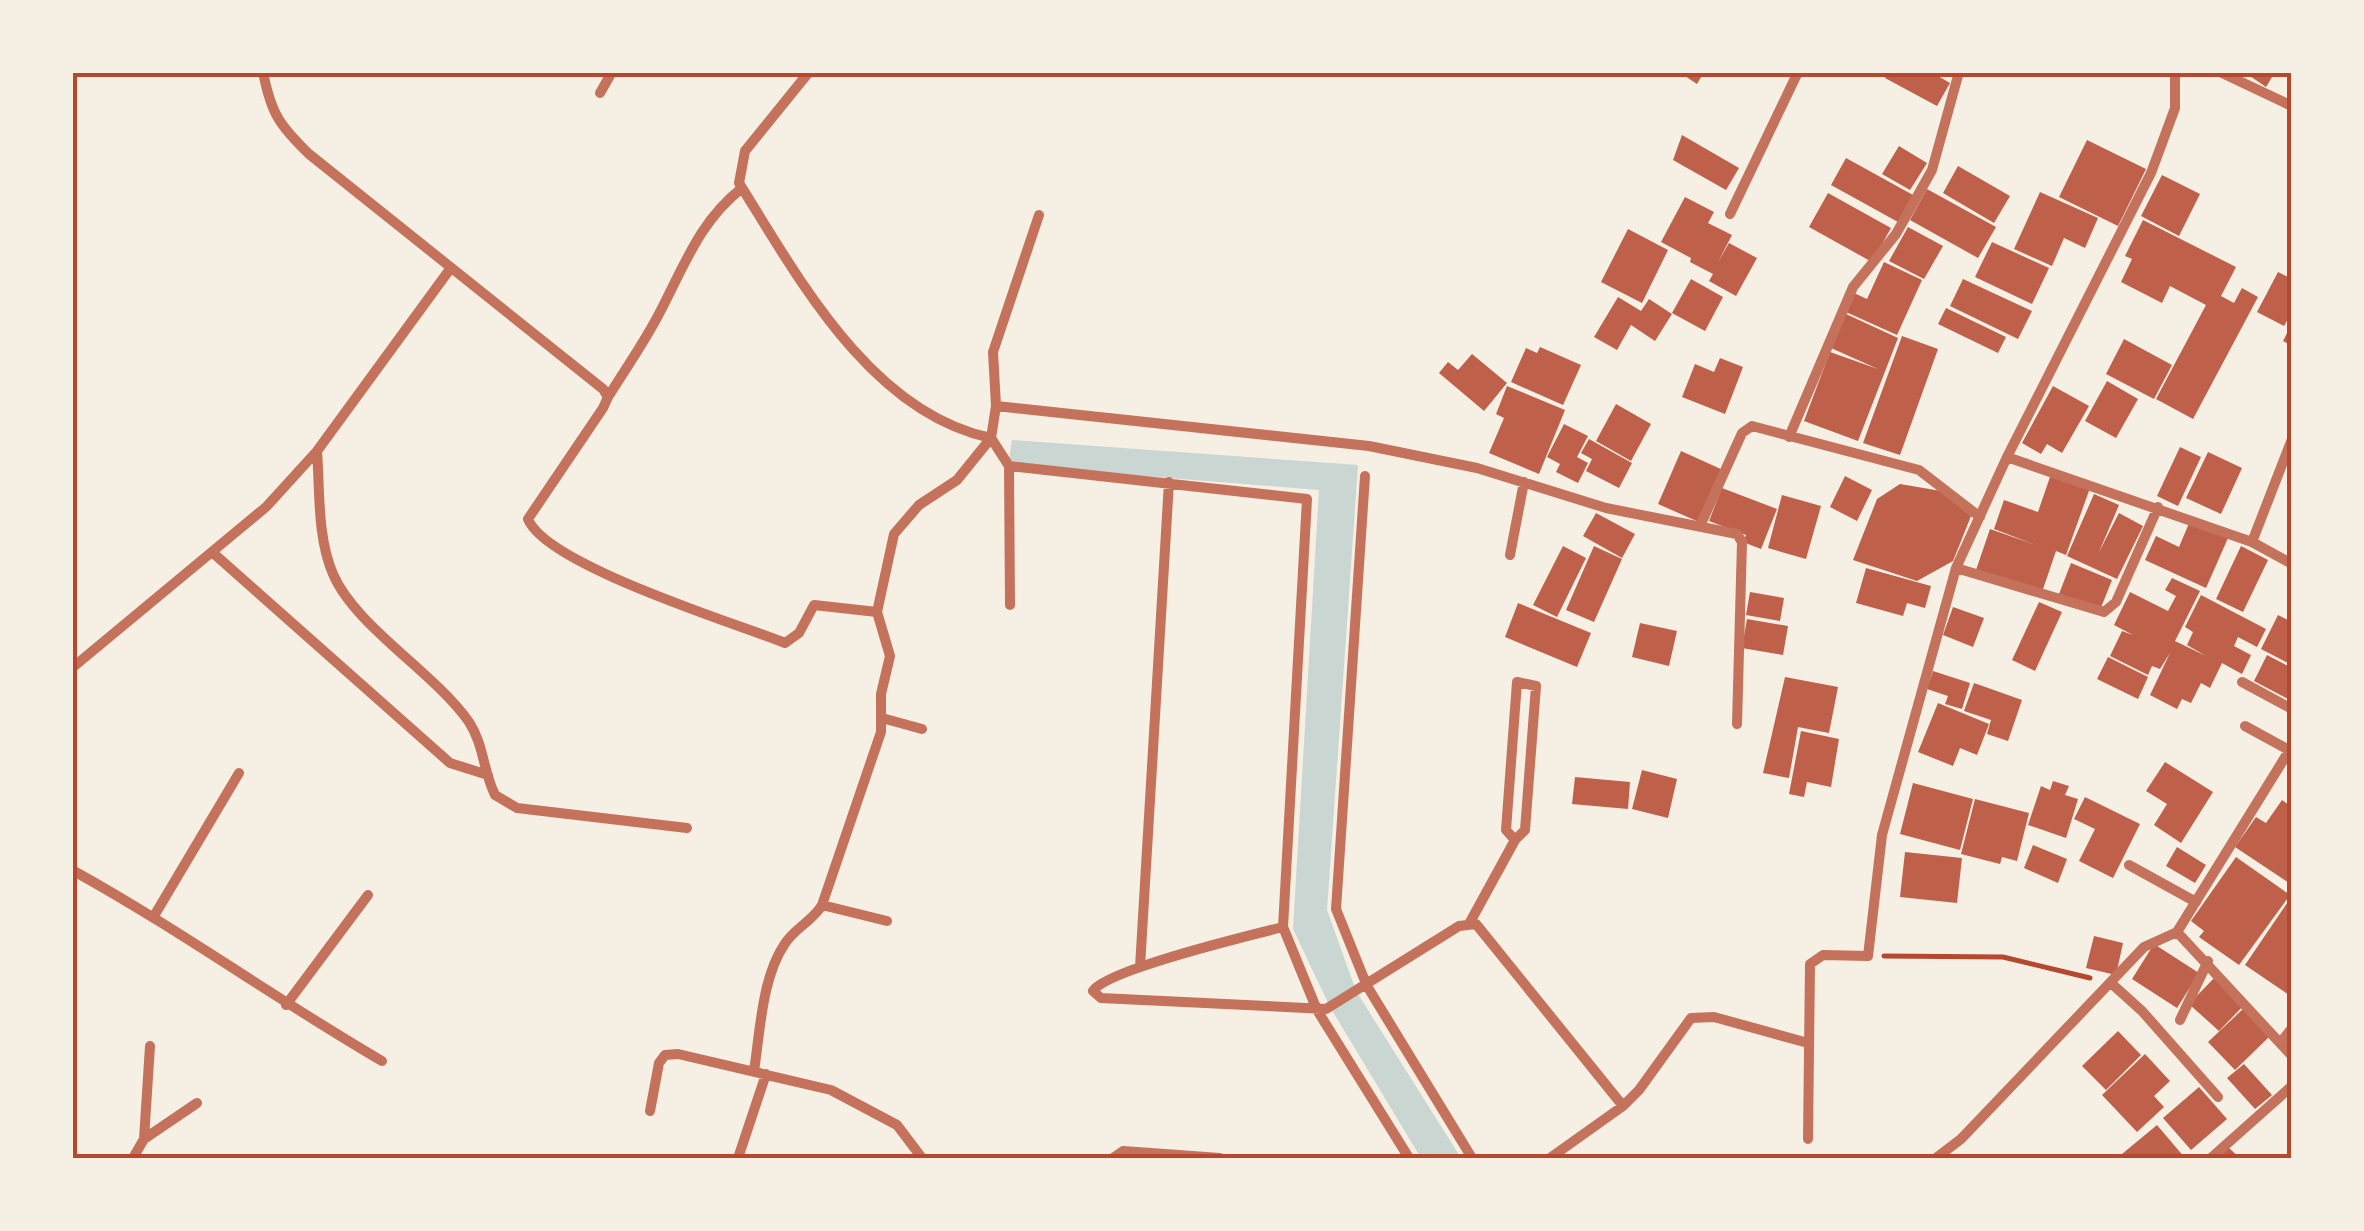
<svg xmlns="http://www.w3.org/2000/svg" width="2364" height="1231" viewBox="0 0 2364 1231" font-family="Barlow,sans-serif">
  <rect width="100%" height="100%" fill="#f6efe4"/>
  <path fill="#c9d6d2" d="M1012 440 1358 465 1327 910 1356 991 1461 1158H1421L1330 1007 1293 929 1319 490 1008 465Z"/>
  <path fill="#bf614a" d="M1679 72H1704L1697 84Z
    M1888 72H1931L1950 83 1937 106 1885 78Z
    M2244 72H2275L2266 87Z
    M1682 135 1739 168 1726 190 1673 160Z
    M2087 140 2146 169 2118 226 2059 197Z
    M1899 146 1927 163 1910 190 1882 174Z
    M1846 158 1913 195 1898 222 1831 185Z
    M1958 166 2010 196 1994 223 1943 193Z
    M2162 175 2200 194 2179 236 2141 216Z
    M1927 189 1996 227 1978 258 1910 220Z
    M2040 192 2098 218 2085 248 2064 238 2052 266 2014 249Z
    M1828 193 1891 228 1872 262 1809 227Z
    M1685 197 1714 212 1708 223 1732 235 1718 262 1729 243 1757 258 1736 296 1709 281 1713 274 1690 262 1691 258 1661 242Z
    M2143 220 2236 267 2221 296 2234 303 2242 288 2258 297 2193 419 2156 399 2206 305 2170 286 2162 303 2121 282 2132 259 2125 256Z
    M1908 227 1943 246 1924 279 1889 261Z
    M1628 229 1668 250 1642 303 1601 282Z
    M1992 242 2049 268 2032 304 1975 277Z
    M1884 262 1922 280 1897 335 1846 312 1854 293 1867 299Z
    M2278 272 2292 279V312L2284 326 2257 312Z
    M1691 279 1723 297 1705 331 1672 313Z
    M1963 279 2032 311 2018 339 1950 306Z
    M1618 297 1641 311 1649 299 1672 314 1655 341 1631 325 1617 350 1594 337Z
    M1946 308 2006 337 1998 353 1938 324Z
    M1846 314 1898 338 1858 441 1804 421 1830 352 1878 369 1831 348Z
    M2292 323V346L2283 341Z
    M1902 336 1938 349 1900 455 1863 443Z
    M2124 339 2172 365 2154 399 2106 374Z
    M1540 347 1581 365 1563 405 1511 382 1526 348 1537 353Z
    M1472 354 1507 383 1484 411 1439 373 1448 362 1458 370Z
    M1720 358 1743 367 1725 414 1682 397 1695 364 1714 372Z
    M2107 381 2138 399 2116 438 2085 421Z
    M1507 386 1565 410 1539 474 1489 453 1504 418 1496 414Z
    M2053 386 2089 406 2062 453 2047 444 2041 454 2022 443Z
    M1616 404 1651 424 1631 461 1596 441Z
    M1564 424 1588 436 1577 457 1588 463 1578 483 1556 472 1560 464 1547 457Z
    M1589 439 1632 463 1619 488 1586 471 1592 459 1581 453Z
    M2180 447 2201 457 2178 506 2157 496Z
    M1681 451 1723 470 1699 522 1658 504Z
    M2208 452 2242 468 2221 514 2186 498Z
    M2051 474 2090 488 2066 555 2056 551 2042 592 1976 570 1990 529 2033 544 1994 529 2004 500 2038 512Z
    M1845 476 1872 490 1857 521 1830 507Z
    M1900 484 1941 491 1971 516 1953 561 1917 581 1853 560 1877 499Z
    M1722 488 1777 509 1761 549 1743 542 1746 535 1709 521Z
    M2094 494 2119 505 2099 552 2119 513 2143 526 2117 579 2067 556Z
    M1782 495 1821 506 1806 559 1768 548Z
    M1596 513 1635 534 1622 558 1583 536Z
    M2190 521 2228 538 2206 588 2145 560 2156 536 2179 547Z
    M1563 546 1586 558 1557 617 1533 605Z
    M1594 546 1622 559 1594 622 1566 610Z
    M2241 546 2268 560 2243 612 2216 599Z
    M2071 563 2112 580 2100 610 2059 594Z
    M1866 568 1931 586 1925 608 1907 603 1903 616 1856 603Z
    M2172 578 2200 591 2175 641 2206 656 2187 645 2193 632 2185 627 2201 595 2266 629 2257 647 2238 637 2234 646 2251 655 2242 674 2222 663 2210 688 2201 683 2191 703 2182 699 2177 709 2150 695 2170 653 2160 669 2152 666 2148 675 2110 656 2122 631 2133 635 2114 625 2130 592 2168 611 2176 596 2165 590Z
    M1750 592 1784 598 1780 621 1746 615Z
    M2039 602 2062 612 2035 671 2012 660Z
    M1518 603 1591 633 1577 667 1505 637Z
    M1953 607 1984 618 1973 647 1943 635Z
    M2278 615 2292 622V665L2261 649Z
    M1747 619 1788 626 1783 655 1742 648Z
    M1640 623 1677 631 1669 666 1632 657Z
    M2267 655 2292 668V701L2254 681Z
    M2108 657 2148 677 2138 699 2097 679Z
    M1933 671 1970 683 1962 709 1945 704 1948 696 1927 689Z
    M1785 677 1838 687 1829 733 1798 727 1789 778 1763 773Z
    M1974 683 2022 700 2008 741 1987 734 1991 720 1964 711Z
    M1938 703 1989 724 1977 755 1960 748 1953 766 1918 752Z
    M1801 731 1839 739 1831 787 1807 782 1804 797 1789 794Z
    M2165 762 2213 792 2181 843 2154 825 2167 804 2146 791Z
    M1642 770 1677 779 1668 818 1632 809Z
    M1575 777 1630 782 1628 809 1572 804Z
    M2053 781 2069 786 2065 795 2078 799 2066 838 2028 825 2041 786 2050 790Z
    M1913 783 1973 799 1960 850 1900 834Z
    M2085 797 2140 824 2113 878 2079 861 2095 829 2074 819Z
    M1975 799 2029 813 2017 861 2002 857 2000 864 1961 854Z
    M2282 800 2292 807V885L2235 847 2256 817 2266 823Z
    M2033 845 2067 859 2058 883 2024 868Z
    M2177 847 2206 865 2195 883 2166 866Z
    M1905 852 1962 858 1957 903 1900 897Z
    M2236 857 2290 895 2239 965 2199 937 2204 931 2191 921Z
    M2292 896V997L2245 965Z
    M2094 936 2123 943 2116 975 2086 968Z
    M2154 944 2199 973 2177 1008 2132 979Z
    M2216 976 2245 1004 2219 1031 2189 1004Z
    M2244 1008 2270 1036 2235 1070 2208 1042Z
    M2118 1031 2141 1055 2106 1090 2082 1066Z
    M2145 1054 2170 1081 2154 1096 2164 1107 2137 1132 2102 1095Z
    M2244 1064 2272 1095 2255 1109 2227 1078Z
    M2199 1087 2227 1119 2191 1150 2163 1118Z
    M2157 1125 2185 1158H2126L2122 1154Z
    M2228 1147 2240 1158H2216Z"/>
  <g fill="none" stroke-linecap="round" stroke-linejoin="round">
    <path stroke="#b5482f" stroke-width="5" d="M1884 956 2003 957 2090 978"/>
    <path stroke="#c5725c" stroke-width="10" d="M263 72C271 113 279 125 309 154L603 389 608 397 603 408 528 519C546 565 735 623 785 643L799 633 814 605 877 612 894 534 919 505 957 480 991 438 996 406 993 352 1039 215
      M809 72 745 151 739 183C799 279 871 413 991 438L1009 466 1307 499 1283 927 1317 1010 1409 1158
      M2220 72 2292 106
      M600 93 612 72
      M1730 214 1798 72
      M608 397C626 368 646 340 661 310 685 264 700 221 742 188
      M996 406 1369 446 1477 468 1606 508 1737 534 1742 542 1737 724
      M1789 437 1853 287 1896 234 1932 170 1959 72
      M317 451C320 490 317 537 333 574 355 626 435 673 469 722 484 745 483 771 495 795L517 808 687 828
      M2007 457 2252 542 2292 564
      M1009 466 1010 605
      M1365 476 1336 909 1367 986 1472 1158
      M1701 524 1742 433 1752 426 1919 470 1980 517
      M2252 542 2292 439
      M212 552 450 763 488 775
      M1510 555 1524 482
      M1956 568 2104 612 2116 602 2158 507
      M72 668 266 507 317 451 450 269
      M2242 682 2292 709
      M882 718 922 729
      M2245 726 2289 750
      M2129 865 2196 902
      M72 870C179 929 277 1000 382 1061
      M822 905 887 921
      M154 916 239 773
      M1469 924 1515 840 1525 830 1536 686 1517 682 1506 830 1515 840
      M1283 927C1251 935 1106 970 1093 991L1101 998 1326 1009 1459 926 1476 924 1623 1106 1550 1158
      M2177 932 2292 1056
      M1140 967 1169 482
      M2112 984 2142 1011 2218 1097
      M286 1005 368 895
      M2180 1020 2208 961
      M2281 1042 2292 1028
      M754 1071C760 1032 762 978 784 945 794 928 812 922 822 905L881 732V694L890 656 877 612
      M1623 1106 1639 1090 1691 1018 1714 1017 1808 1043
      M650 1111 659 1063 665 1055 678 1054 831 1090 897 1125 922 1158
      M144 1139 150 1046
      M1808 1139 1810 964 1823 955 1868 956 1882 835 1956 568 2007 457 2151 173 2175 108V72
      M133 1158 144 1139 197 1103
      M738 1158 766 1074
      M1113 1158 1123 1151 1220 1158
      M1936 1158 1961 1139 2144 947 2177 932 2292 746
      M2211 1158 2292 1086"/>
  </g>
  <rect width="2364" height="1231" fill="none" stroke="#f6efe4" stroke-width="150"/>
  <rect x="75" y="75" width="2214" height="1081" fill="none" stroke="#b5482f" stroke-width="4"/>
</svg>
